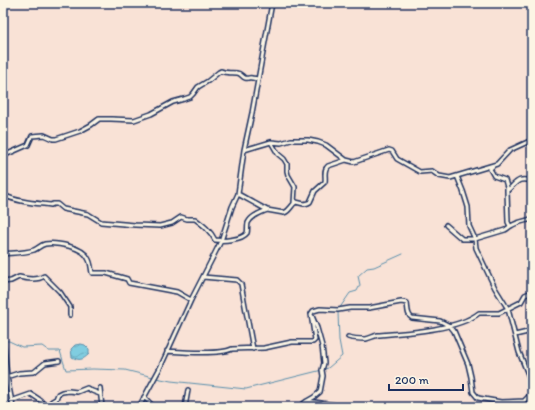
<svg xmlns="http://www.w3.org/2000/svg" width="535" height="410" viewBox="0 0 535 410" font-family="Itim,sans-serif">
  <defs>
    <pattern id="water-waves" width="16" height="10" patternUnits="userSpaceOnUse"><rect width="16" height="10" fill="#80cde0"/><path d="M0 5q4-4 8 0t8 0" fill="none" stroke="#6eb0c3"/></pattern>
  </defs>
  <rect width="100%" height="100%" fill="#f9e2d6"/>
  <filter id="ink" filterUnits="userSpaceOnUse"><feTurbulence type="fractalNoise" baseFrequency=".025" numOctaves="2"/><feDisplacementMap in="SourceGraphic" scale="8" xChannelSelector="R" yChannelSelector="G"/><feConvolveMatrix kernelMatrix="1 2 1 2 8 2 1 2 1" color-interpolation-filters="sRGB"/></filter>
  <g filter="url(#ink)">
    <path fill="url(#water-waves)" stroke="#588eac" d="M81 344 85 345 89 349V354C83 360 79 361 72 357L71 349 75 345Z"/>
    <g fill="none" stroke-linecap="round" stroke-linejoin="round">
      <path stroke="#588eac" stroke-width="1" d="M339 309 350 293 357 291 360 285 358 276 367 268 374 267 403 254
        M4 341H9L22 347 42 346 49 351H60L66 370 93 369 125 370 153 377
        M156 378 171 381 246 389 322 370 328 368 342 356 339 340 338 312"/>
      <g stroke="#1b2f5e" stroke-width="6">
        <path id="street" d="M271 142 278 154 284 159 287 164V171L288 175 295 187 294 203
          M244 150 271 142 281 143 291 140H308L318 142 326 145 346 160 354 162 389 150 392 151 397 159 420 172 432 171 439 176 450 178 497 164 510 150 532 140
          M3 156 28 145 32 136 44 135 53 139H56L80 131 91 125 99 119H111L134 120 151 114 173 102 184 99 190 97 193 94 198 87 208 81 219 72 221 71C227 74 231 72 237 73 241 73 242 77 245 78 250 79 248 77 252 78 254 78 256 79 258 79
          M493 166 490 169 494 176 505 180 507 187V191
          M457 176 463 191 468 207 469 226 475 239 476 248 495 288 508 309 519 352 532 384
          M238 194 267 210 284 213C290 211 291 205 296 202L304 204 308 203 310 202 315 191 325 182C326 176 323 170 328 166L346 160
          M3 195C18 202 35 203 51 205L53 204H57L63 209 88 214 101 222 135 225 160 226 172 223 181 217 187 219H195C203 225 210 230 215 240 223 241 242 240 247 233 248 230 247 227 248 223 251 216 260 213 267 210
          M446 225 462 239H475L505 230C507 229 509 227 511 226 517 222 525 221 532 219
          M510 226 508 222 507 191C517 182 518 177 532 181
          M3 254C13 253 25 253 34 250 38 248 41 245 45 244 56 242 83 247 88 258 91 262 91 268 92 273H106L127 279 129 283 177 292 191 300
          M203 277 237 280 241 284 253 349
          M3 282 11 281 19 277C27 279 37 281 44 276L60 292 70 307V315
          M3 334 7 377 13 407
          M515 335 532 331
          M348 337C354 339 360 339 366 339 370 338 374 336 378 335 405 333 458 330 479 313H499L521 302 525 295 532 292
          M167 351C182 352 220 355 232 349L264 348 292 342H313L315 340 311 314 313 311 320 309 338 310 350 308H369L401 302 407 303C408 309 407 315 412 318L440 321 450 326 454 331 468 364 471 377 473 392 478 398 501 402 524 401
          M3 378 19 373 34 372 45 363 59 361
          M100 388 102 407
          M144 397 153 406 156 407
          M11 401 31 394 40 400 46 407
          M307 401 314 397 320 392 323 376 322 370 324 363 322 346 317 328 312 316
          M50 407C49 402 52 401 56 399L58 394 62 392 69 391 77 392 87 388 92 391 100 394
          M139 407 154 379 160 368 191 300 213 257 221 241 232 207 238 194 244 150 252 113 272 3
          M185 407 188 390
          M301 407 303 404 307 401 349 407
          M518 407 532 393"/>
      </g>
      <use href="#street" stroke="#fcf5e5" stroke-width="3"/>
    </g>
  </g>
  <rect width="535" height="410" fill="none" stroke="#fcf5e5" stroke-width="16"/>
  <rect x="8" y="8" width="519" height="394" fill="none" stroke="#1b2f5e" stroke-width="1.5" filter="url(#ink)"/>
  <path d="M389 384v6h74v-6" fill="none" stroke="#1b2f5e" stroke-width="2"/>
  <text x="395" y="384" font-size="12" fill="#1b2f5e" stroke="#fcf5e5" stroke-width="3" paint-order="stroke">200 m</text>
</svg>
